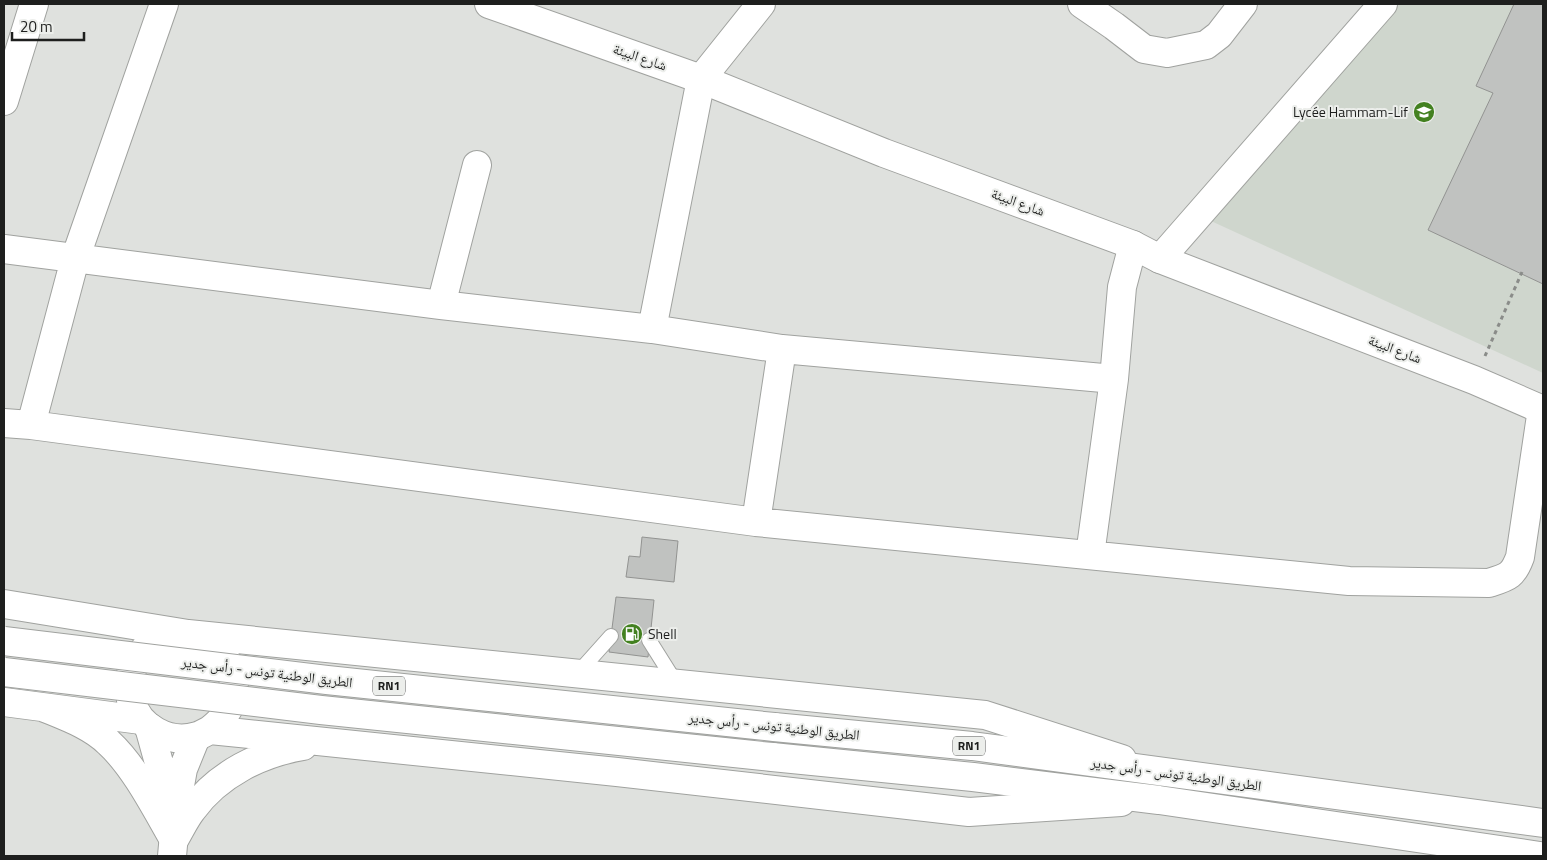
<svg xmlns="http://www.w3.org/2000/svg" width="1547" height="860" viewBox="0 0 1547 860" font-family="'Titillium Web','Noto Naskh Arabic',sans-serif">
  <rect width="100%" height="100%" fill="#dfe1de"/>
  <path fill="#cfd6cd" d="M1399 4H1543V373L1211 221Z"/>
  <path fill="#c0c2c0" stroke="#929391" d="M1514 4H1543V284L1428 230 1493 93 1476 86Z
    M642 537 678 541 674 582 626 577 629 556 640 557Z
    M616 597 654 600 648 657 609 652Z"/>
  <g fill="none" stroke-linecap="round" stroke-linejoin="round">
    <g stroke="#a0a29f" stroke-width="16">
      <path id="service" d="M649 640 676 683
        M577 674 611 636"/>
    </g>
    <g stroke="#a0a29f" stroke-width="30">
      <path id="minor" d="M1082 4 1114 26 1144 49 1167 53 1206 45 1219 35 1243 4
        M4 101 34 4
        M4 249 441 305 652 329 782 349 1114 379
        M1160 259 1383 4
        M441 305 477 165
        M652 329 701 79 761 4
        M4 423 31 425 756 522 1349 581 1489 583C1508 577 1513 576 1520 557L1542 409
        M31 425 75 259 164 4
        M756 522 782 349
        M1090 555 1114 379 1122 287 1133 245"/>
    </g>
    <g stroke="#a0a29f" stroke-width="30">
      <path id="secondary" d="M489 4 701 79 884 153 1133 245 1160 259 1474 380 1543 410
        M149 727 159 763 170 816
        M172 856 177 802 183 769 196 737"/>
    </g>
    <g stroke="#a0a29f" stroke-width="30">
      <path id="primary" d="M4 604 188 634 985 715 1122 759
        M4 702 141 720
        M45 708C67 717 92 726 109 743 135 767 156 809 174 840 180 830 185 819 192 810 218 774 261 753 303 746
        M210 730C215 726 221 721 224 716 262 660 180 601 139 656 130 669 127 685 131 700 138 727 169 745 197 736 201 735 206 732 210 730L617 772 969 812 1121 802"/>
    </g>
    <g stroke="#a0a29f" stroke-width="30">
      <path id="trunk" d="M774 727 972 746 1543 823
        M772 757 973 777 1159 800 1540 856"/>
    </g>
    <path stroke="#8a8c89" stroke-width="3" stroke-dasharray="4 4" stroke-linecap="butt" d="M1485 356 1522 272"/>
    <use href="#service" stroke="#fff" stroke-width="14"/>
    <use href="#minor" stroke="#fff" stroke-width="28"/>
    <use href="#secondary" stroke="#fff" stroke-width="28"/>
    <use href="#primary" stroke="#fff" stroke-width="28"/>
    <use href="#trunk" stroke="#fff" stroke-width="28"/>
    <g stroke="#a0a29f" stroke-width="30" stroke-linecap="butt">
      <path id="trunk-bridge" d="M4 641 327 680 774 727
        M4 672 321 710 772 757"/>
    </g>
    <use href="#trunk-bridge" stroke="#fff" stroke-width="28"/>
  </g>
  <defs>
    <g id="school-disc" transform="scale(1.125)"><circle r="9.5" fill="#438120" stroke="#eceeeb"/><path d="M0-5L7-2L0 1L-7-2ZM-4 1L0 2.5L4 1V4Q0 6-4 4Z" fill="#fff"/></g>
    <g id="fuel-disc" transform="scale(1.125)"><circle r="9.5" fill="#438120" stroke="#eceeeb"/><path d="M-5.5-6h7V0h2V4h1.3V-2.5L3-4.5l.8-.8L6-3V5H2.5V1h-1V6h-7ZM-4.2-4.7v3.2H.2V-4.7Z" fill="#fff"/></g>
  </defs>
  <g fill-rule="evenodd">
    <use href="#school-disc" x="1424" y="112"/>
    <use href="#fuel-disc" x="632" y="634"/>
  </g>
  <g text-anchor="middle" stroke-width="4" stroke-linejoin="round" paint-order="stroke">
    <g fill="#eceeeb" stroke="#5c5d5c" stroke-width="1">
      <rect x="373" y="676.5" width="32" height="19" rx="4"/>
      <rect x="953" y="736.5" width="32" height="19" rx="4"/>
    </g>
    <g font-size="12" font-weight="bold" fill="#1e1f1e">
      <text x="389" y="690">RN1</text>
      <text x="969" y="750">RN1</text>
    </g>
    <g font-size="14" fill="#1e1f1e" stroke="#eceeeb">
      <text transform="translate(640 57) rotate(19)" y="5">شارع البيئة</text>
      <text transform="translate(1018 202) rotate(20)" y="5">شارع البيئة</text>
      <text transform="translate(1395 349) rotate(21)" y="5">شارع البيئة</text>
      <text transform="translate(267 672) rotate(7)" y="5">الطريق الوطنية تونس - رأس جدير</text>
      <text transform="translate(774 726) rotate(6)" y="5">الطريق الوطنية تونس - رأس جدير</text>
      <text transform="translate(1176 774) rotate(8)" y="5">الطريق الوطنية تونس - رأس جدير</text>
    </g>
    <g font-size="14" fill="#1e1f1e" stroke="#eceeeb" text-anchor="end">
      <text x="1408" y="117">Lycée Hammam-Lif</text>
      <text x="648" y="639" text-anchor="start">Shell</text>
    </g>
  </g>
  <rect width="1547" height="860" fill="none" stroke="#1e1f1e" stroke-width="10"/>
  <path d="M12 32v8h72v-8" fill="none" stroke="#1e1f1e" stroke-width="2.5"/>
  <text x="20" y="32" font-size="15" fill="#1e1f1e" stroke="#eceeeb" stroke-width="4" paint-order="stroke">20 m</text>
</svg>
